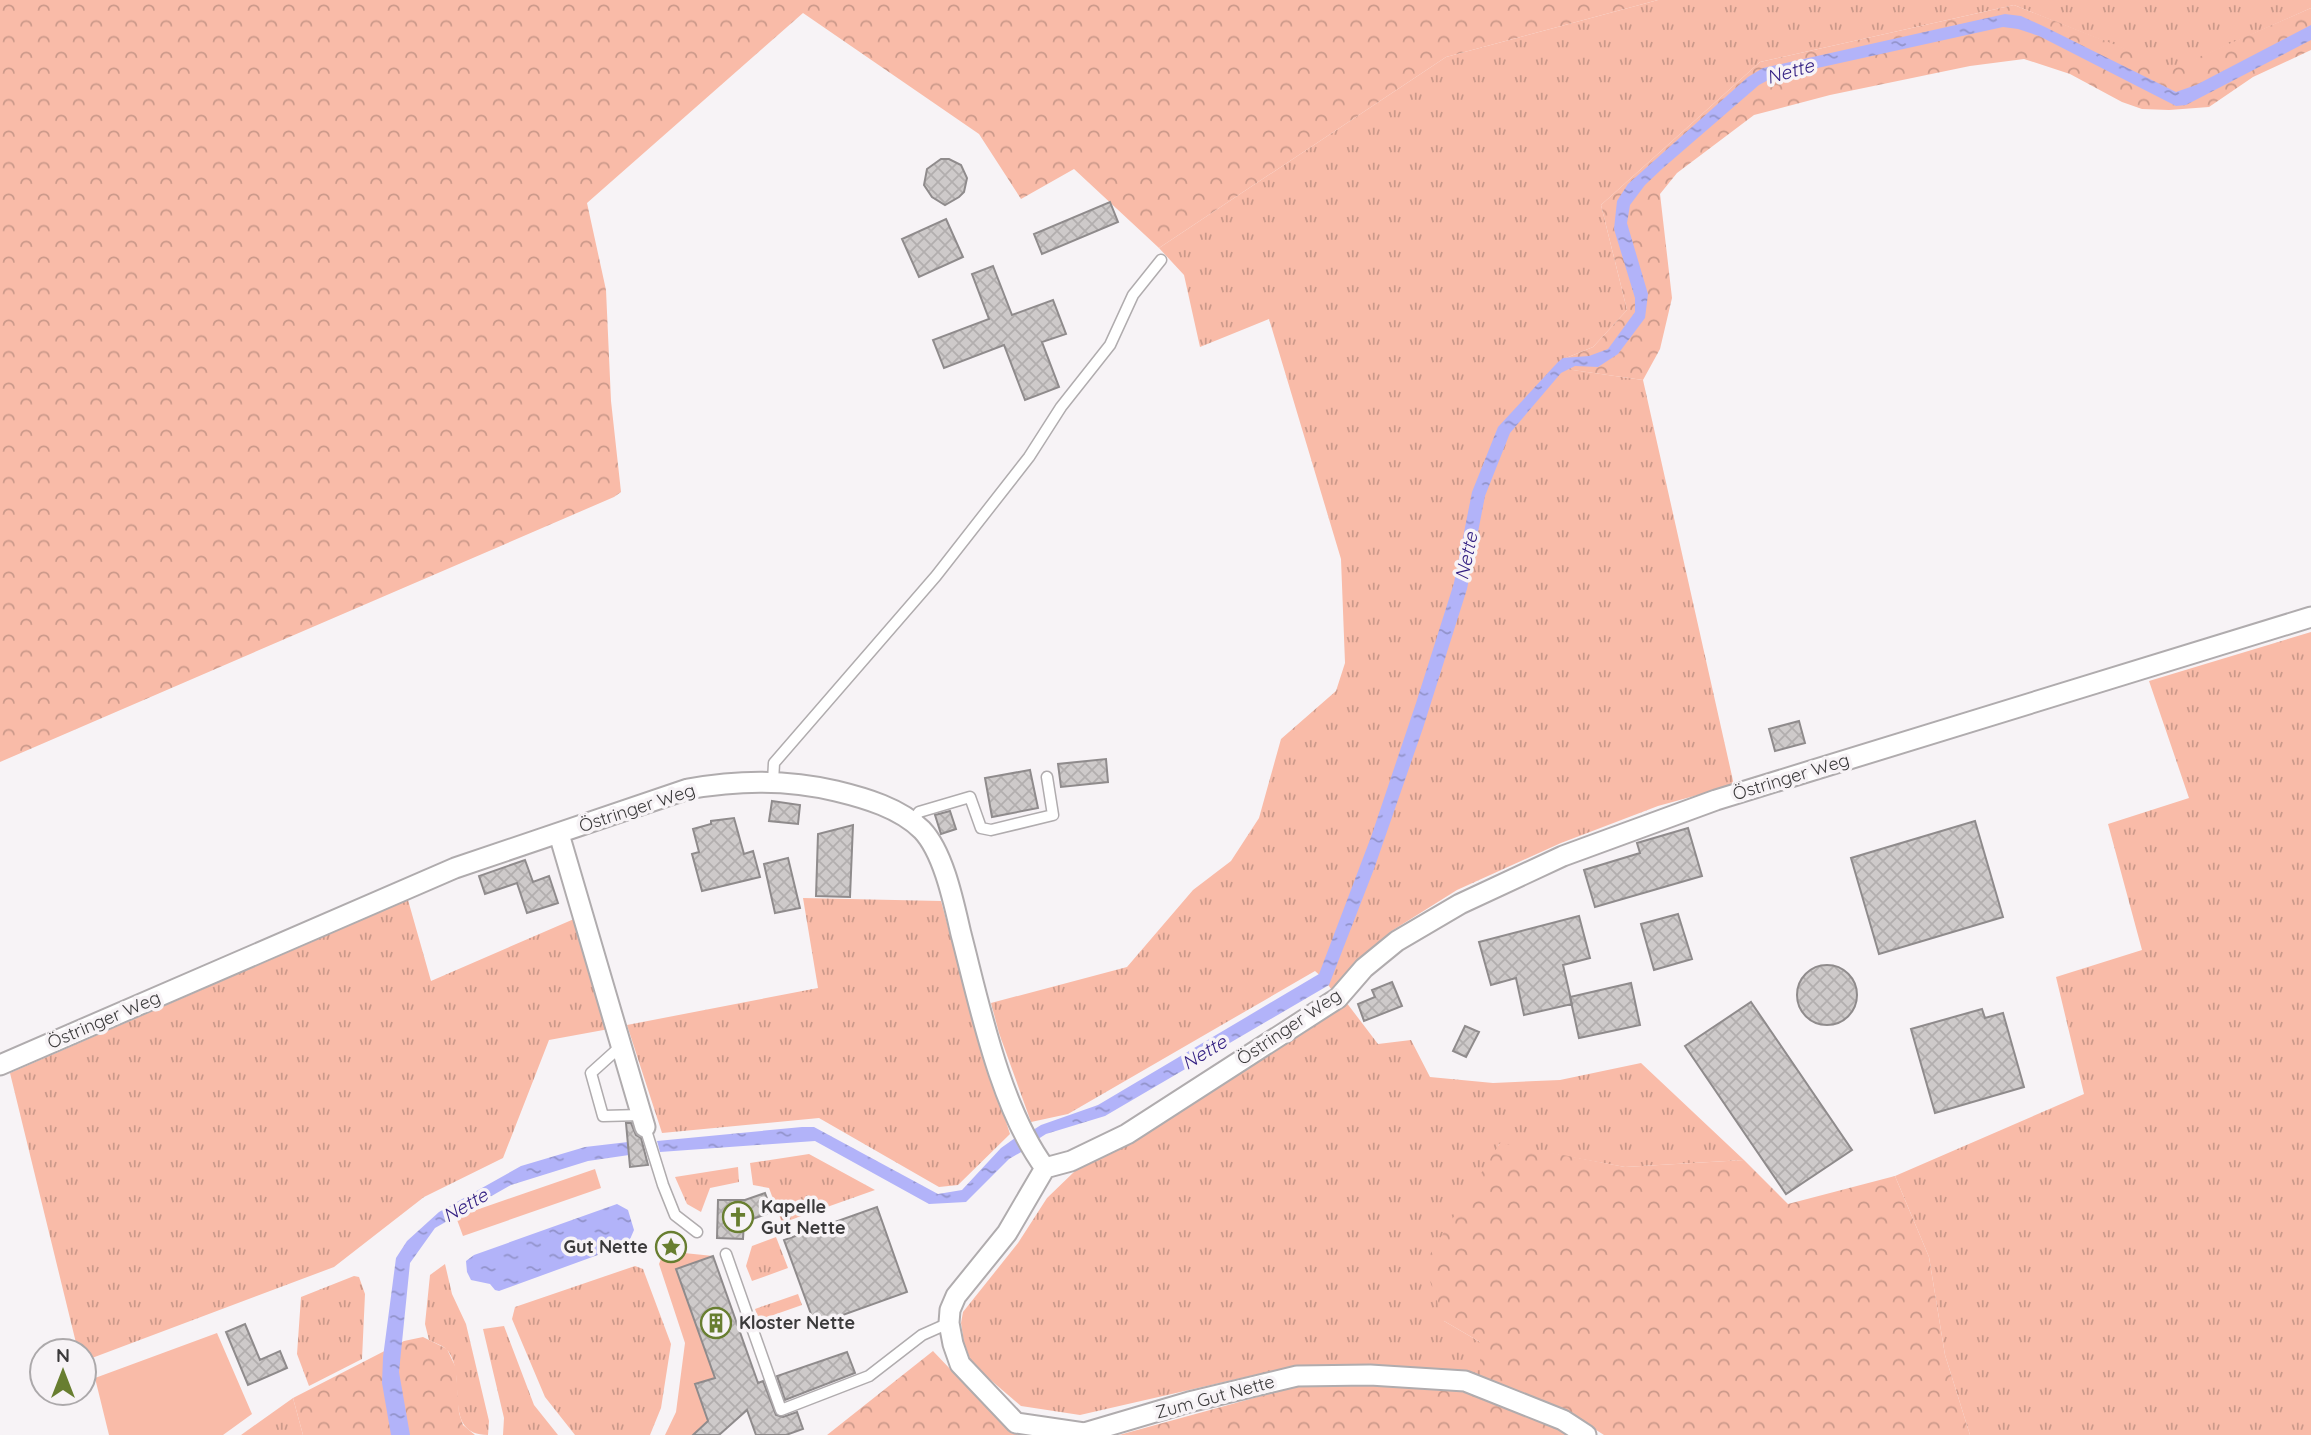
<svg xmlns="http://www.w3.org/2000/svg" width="2311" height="1435" viewBox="0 0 2311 1435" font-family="Quicksand,sans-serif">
  <defs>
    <pattern id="grass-tufts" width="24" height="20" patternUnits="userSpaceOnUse" patternTransform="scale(1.75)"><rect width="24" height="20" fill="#f9bba8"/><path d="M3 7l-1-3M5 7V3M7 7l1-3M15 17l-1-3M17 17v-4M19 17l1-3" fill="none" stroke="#cb998a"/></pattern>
    <pattern id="forest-crowns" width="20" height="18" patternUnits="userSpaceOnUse" patternTransform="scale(1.75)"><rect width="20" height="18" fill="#f9bba8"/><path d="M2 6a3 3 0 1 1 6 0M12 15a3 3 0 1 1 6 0" fill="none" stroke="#cb998a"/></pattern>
    <pattern id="water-ripples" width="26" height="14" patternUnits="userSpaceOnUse" patternTransform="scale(1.75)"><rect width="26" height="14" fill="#b2b3f9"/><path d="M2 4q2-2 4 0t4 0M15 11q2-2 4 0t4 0" fill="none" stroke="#9293cb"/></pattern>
    <pattern id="building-cross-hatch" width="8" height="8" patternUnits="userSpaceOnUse" patternTransform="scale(1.75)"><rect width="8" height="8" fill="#cecaca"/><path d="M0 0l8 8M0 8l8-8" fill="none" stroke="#b2aeae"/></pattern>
  </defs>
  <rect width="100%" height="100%" fill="#f7f3f6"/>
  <path fill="url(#grass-tufts)" d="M1658 0H2311V8L2174 69 2014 5 1760 62 1601 205 1627 310 1593 347 1566 358 1559 368 1643 380 1734 785 1658 806 1561 843 1457 890 1390 932 1335 995 1325 980 1315 971 1068 1114 1031 1122 999 1033 991 1003 1127 967 1193 890 1231 861 1259 818 1281 739 1336 691 1345 663 1341 559 1269 319 1200 347 1184 275 1159 248 1446 57Z
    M2311 632V1435H1970L1945 1355 1929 1257 1895 1176 2084 1094 2056 977 2142 950 2108 824 2189 798 2149 681Z
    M803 898 941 901 978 1035 1010 1134 958 1185 939 1187 819 1118 662 1133 627 1025 818 988Z
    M408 900 431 981 574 919 609 1029 549 1040 503 1158 424 1197 334 1267 84 1361V1351H78L10 1073Z
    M1346 1002 1378 1044 1411 1040 1430 1077 1493 1083 1560 1080 1641 1063 1744 1160 1625 1167 1499 1144 1444 1321 1480 1342V1376L1373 1365H1298L1080 1415 1021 1406 972 1364 964 1343 961 1323 963 1312 1018 1243 1047 1198 1075 1171 1127 1141Z
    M809 1154 875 1190 782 1223 769 1188 753 1185 750 1163Z
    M738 1167 739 1182 710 1188 701 1212 687 1204 675 1177Z
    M776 1237 788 1268 752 1281 746 1266 752 1246Z
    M445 1264 452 1294 466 1324 489 1421 488 1435C441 1435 468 1377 448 1351 444 1346 435 1343 429 1340L425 1324 430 1275Z
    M635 1266 643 1269 671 1344 661 1408 650 1435H575L545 1397 512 1319 515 1307Z
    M354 1276 359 1277 365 1294 362 1359 309 1386 297 1354 301 1297Z
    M798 1294 802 1305 759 1320 755 1309Z
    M504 1326 534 1405 558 1435H503L504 1418 483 1329Z
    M293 1398 303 1435H241Z"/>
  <path fill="url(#forest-crowns)" d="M0 0H1658L1446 57 1159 248 1074 169 1021 199 979 134 803 13 587 203 606 290 611 401 621 492 614 497 0 762Z
    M2014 5 2174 68 2311 8V50L2253 77 2209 107 2169 110 2142 109 2122 102 2070 74 2024 59 1970 66 1830 95 1754 115 1677 173 1660 194 1672 298 1660 349 1643 380 1558 368 1566 358 1593 347 1627 310 1601 205 1760 62Z
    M1500 1143 1625 1167 1744 1160 1788 1204 1895 1176 1929 1257 1945 1355 1970 1435H1604L1563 1409 1480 1376V1342L1444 1321 1424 1264Z
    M423 1337 447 1349 456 1368 459 1413 463 1425 475 1435H303L293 1398 404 1341Z
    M933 1351 1011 1433 1024 1435H827Z
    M1370 1384 1466 1391 1560 1428 1570 1435H1119L1297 1386Z"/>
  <path fill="#f9bba8" d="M595 1169 601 1188 463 1236 456 1217Z
    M684 1253 713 1256 676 1269 715 1378 695 1384 708 1421 693 1435H665L676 1412 685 1343 659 1264 661 1259Z
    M217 1333 252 1414 223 1435H109L95 1378Z"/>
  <path fill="url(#water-ripples)" d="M2005 14 2021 16 2043 26 2176 92 2196 85 2311 25V40L2186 105 2176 106 2039 36 2018 29 2003 27 1772 78 1759 85 1663 168 1645 185 1630 205 1627 223 1648 294 1645 318 1618 354 1598 367 1575 366 1561 373 1510 433 1485 496 1467 589 1423 728 1374 869 1329 985 1105 1116 1046 1134 1035 1141 1030 1132 1041 1125 1098 1105 1319 974 1371 837 1416 703 1454 583 1472 492 1498 427 1558 362 1563 358 1589 356 1608 349 1635 312V298L1614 229 1617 201 1628 184 1748 77 1763 68Z
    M802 1127H814L938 1194 962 1190 1001 1148 1015 1138 1023 1151 1009 1159 966 1202 929 1204 815 1141 660 1152 657 1141Z
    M628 1142 629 1155 588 1161 511 1185 435 1228 410 1263 399 1372 410 1435H391L382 1383 383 1357 396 1258 407 1241 439 1212 521 1166 585 1147Z
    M617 1204 628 1210 634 1230 628 1244 499 1291 495 1290 490 1284 471 1280 467 1272 466 1261 474 1255Z"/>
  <path fill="url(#building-cross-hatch)" stroke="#8f8b8c" stroke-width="2" d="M941 159H949L961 165 967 178 964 192 959 197 945 205 932 197 924 185 927 169Z
    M1110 202 1118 222 1042 254 1034 234Z
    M946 219 963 257 919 277 902 239Z
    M993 266 1012 315 1053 300 1066 334 1042 342 1059 387 1025 400 1004 345 944 368 933 340 989 319 972 274Z
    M1799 721 1805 743 1775 751 1769 729Z
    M1106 759 1108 782 1061 787 1058 764Z
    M1030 770 1038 808 992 817 985 778Z
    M772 801 800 805 798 824 769 821Z
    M950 811 956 829 941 834 935 815Z
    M734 818 744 854 753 851 760 877 702 891 692 854 699 852 693 829 711 824V821Z
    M1975 821 2003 917 1879 954 1851 858Z
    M853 825 850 897 816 896 818 834Z
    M1688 828 1702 876 1595 907 1584 870 1640 853 1637 843Z
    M788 858 800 908 775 913 764 864Z
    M525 860 533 882 549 876 558 903 527 913 517 883 485 894 479 876Z
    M1678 914 1692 959 1654 970 1641 924Z
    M1579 916 1590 958 1563 965 1572 1004 1524 1015 1516 978 1491 985 1479 942Z
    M1797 995a30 30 0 1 1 60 0a30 30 0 1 1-60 0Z
    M1392 982 1402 1006 1364 1021 1358 1004 1375 997 1372 990Z
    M1631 983 1640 1025 1579 1038 1570 997Z
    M1751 1002 1852 1150 1786 1194 1685 1046Z
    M1982 1009 1985 1018 2003 1013 2024 1087 1935 1113 1911 1029Z
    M1465 1026 1479 1032 1466 1057 1453 1051Z
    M626 1123H631L636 1135 641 1138 648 1165 630 1167Z
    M765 1193 772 1212 744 1222 743 1239 717 1238 718 1200H745Z
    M877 1207 907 1292 815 1325 784 1240Z
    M713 1256 758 1383 763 1381 776 1415 783 1417 797 1412 803 1429 786 1435H756L747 1410 719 1435H693L708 1421 695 1384 715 1378 676 1269Z
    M245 1324 260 1360 280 1351 287 1368 248 1385 226 1332Z
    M847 1352 855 1373 785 1400 777 1376Z"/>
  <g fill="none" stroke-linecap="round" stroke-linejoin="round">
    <g stroke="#b0acae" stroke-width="13">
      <path id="lane" d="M773 782 774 763 936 576 1029 457 1061 407 1110 345 1133 295 1161 260
        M912 822 919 812 970 797 981 828 991 830 1053 815 1047 777
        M621 1046 591 1073 603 1116 641 1115
        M645 1127 663 1185 675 1215 697 1232
        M726 1254 781 1410 869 1376 922 1335 949 1323"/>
    </g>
    <g stroke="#b0acae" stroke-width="23">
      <path id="street" d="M559 834 645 1127
        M0 1065 455 868 688 789C737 780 787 779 836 791 865 798 900 808 922 830 944 853 954 904 961 934 980 1007 1000 1107 1045 1168
        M1045 1168 1071 1161 1127 1134 1338 998 1364 968 1397 941 1460 904 1563 856 1716 800 2311 617
        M1045 1168 1007 1233 956 1296 950 1310 949 1323 953 1344 960 1364 1016 1423 1084 1433 1189 1402 1297 1376 1370 1375 1465 1381 1563 1420 1586 1435"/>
    </g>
    <use href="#lane" stroke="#fff" stroke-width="10"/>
    <use href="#street" stroke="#fff" stroke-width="19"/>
  </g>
  <defs>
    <g id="church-ring" transform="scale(1.575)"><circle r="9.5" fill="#f7f3f6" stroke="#687e30" stroke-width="1.5"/><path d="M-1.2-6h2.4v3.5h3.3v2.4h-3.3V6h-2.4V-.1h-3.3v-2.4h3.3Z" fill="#687e30"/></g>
    <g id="sight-ring" transform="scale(1.575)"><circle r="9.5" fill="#f7f3f6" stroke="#687e30" stroke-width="1.5"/><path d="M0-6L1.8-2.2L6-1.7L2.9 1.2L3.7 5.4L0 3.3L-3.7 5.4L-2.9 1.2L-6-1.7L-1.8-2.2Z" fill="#687e30"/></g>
    <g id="building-ring" transform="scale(1.575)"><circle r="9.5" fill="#f7f3f6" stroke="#687e30" stroke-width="1.5"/><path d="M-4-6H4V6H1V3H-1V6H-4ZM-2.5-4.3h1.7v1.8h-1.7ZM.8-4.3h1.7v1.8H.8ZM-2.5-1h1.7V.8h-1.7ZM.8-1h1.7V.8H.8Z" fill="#687e30"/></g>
  </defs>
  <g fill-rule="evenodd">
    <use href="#church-ring" x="738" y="1217"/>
    <use href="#sight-ring" x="671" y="1247"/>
    <use href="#building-ring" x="716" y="1323"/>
  </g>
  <g text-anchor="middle" stroke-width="7" stroke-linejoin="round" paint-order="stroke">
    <g font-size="18" fill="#3b3a3b" stroke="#f7f3f6">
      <text transform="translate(1791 777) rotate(-17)" y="6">Östringer Weg</text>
      <text transform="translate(637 808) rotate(-18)" y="6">Östringer Weg</text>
      <text transform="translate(104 1020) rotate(-23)" y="6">Östringer Weg</text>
      <text transform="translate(1289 1027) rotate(-34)" y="6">Östringer Weg</text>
      <text transform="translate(1215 1397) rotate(-15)" y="6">Zum Gut Nette</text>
    </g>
    <g font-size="18" font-weight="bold" fill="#3b3a3b" stroke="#f7f3f6" text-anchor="start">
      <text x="761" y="1213">Kapelle<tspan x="761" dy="21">Gut Nette</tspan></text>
      <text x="648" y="1253" text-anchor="end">Gut Nette</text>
      <text x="739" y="1329">Kloster Nette</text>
    </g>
    <g font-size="19" font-style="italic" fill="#332083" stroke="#f7f3f6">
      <text transform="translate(1790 71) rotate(-16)" y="7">Nette</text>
      <text transform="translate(1466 556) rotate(-78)" y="7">Nette</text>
      <text transform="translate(1204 1052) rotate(-31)" y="7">Nette</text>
      <text transform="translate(465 1205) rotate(-30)" y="7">Nette</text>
    </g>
  </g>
  <g transform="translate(63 1372)"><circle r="33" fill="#f7f3f6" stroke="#aca9ab" stroke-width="2"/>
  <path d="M0-5L12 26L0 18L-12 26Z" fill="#687e30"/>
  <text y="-10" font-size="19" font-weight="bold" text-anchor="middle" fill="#3b3a3b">N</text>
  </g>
</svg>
